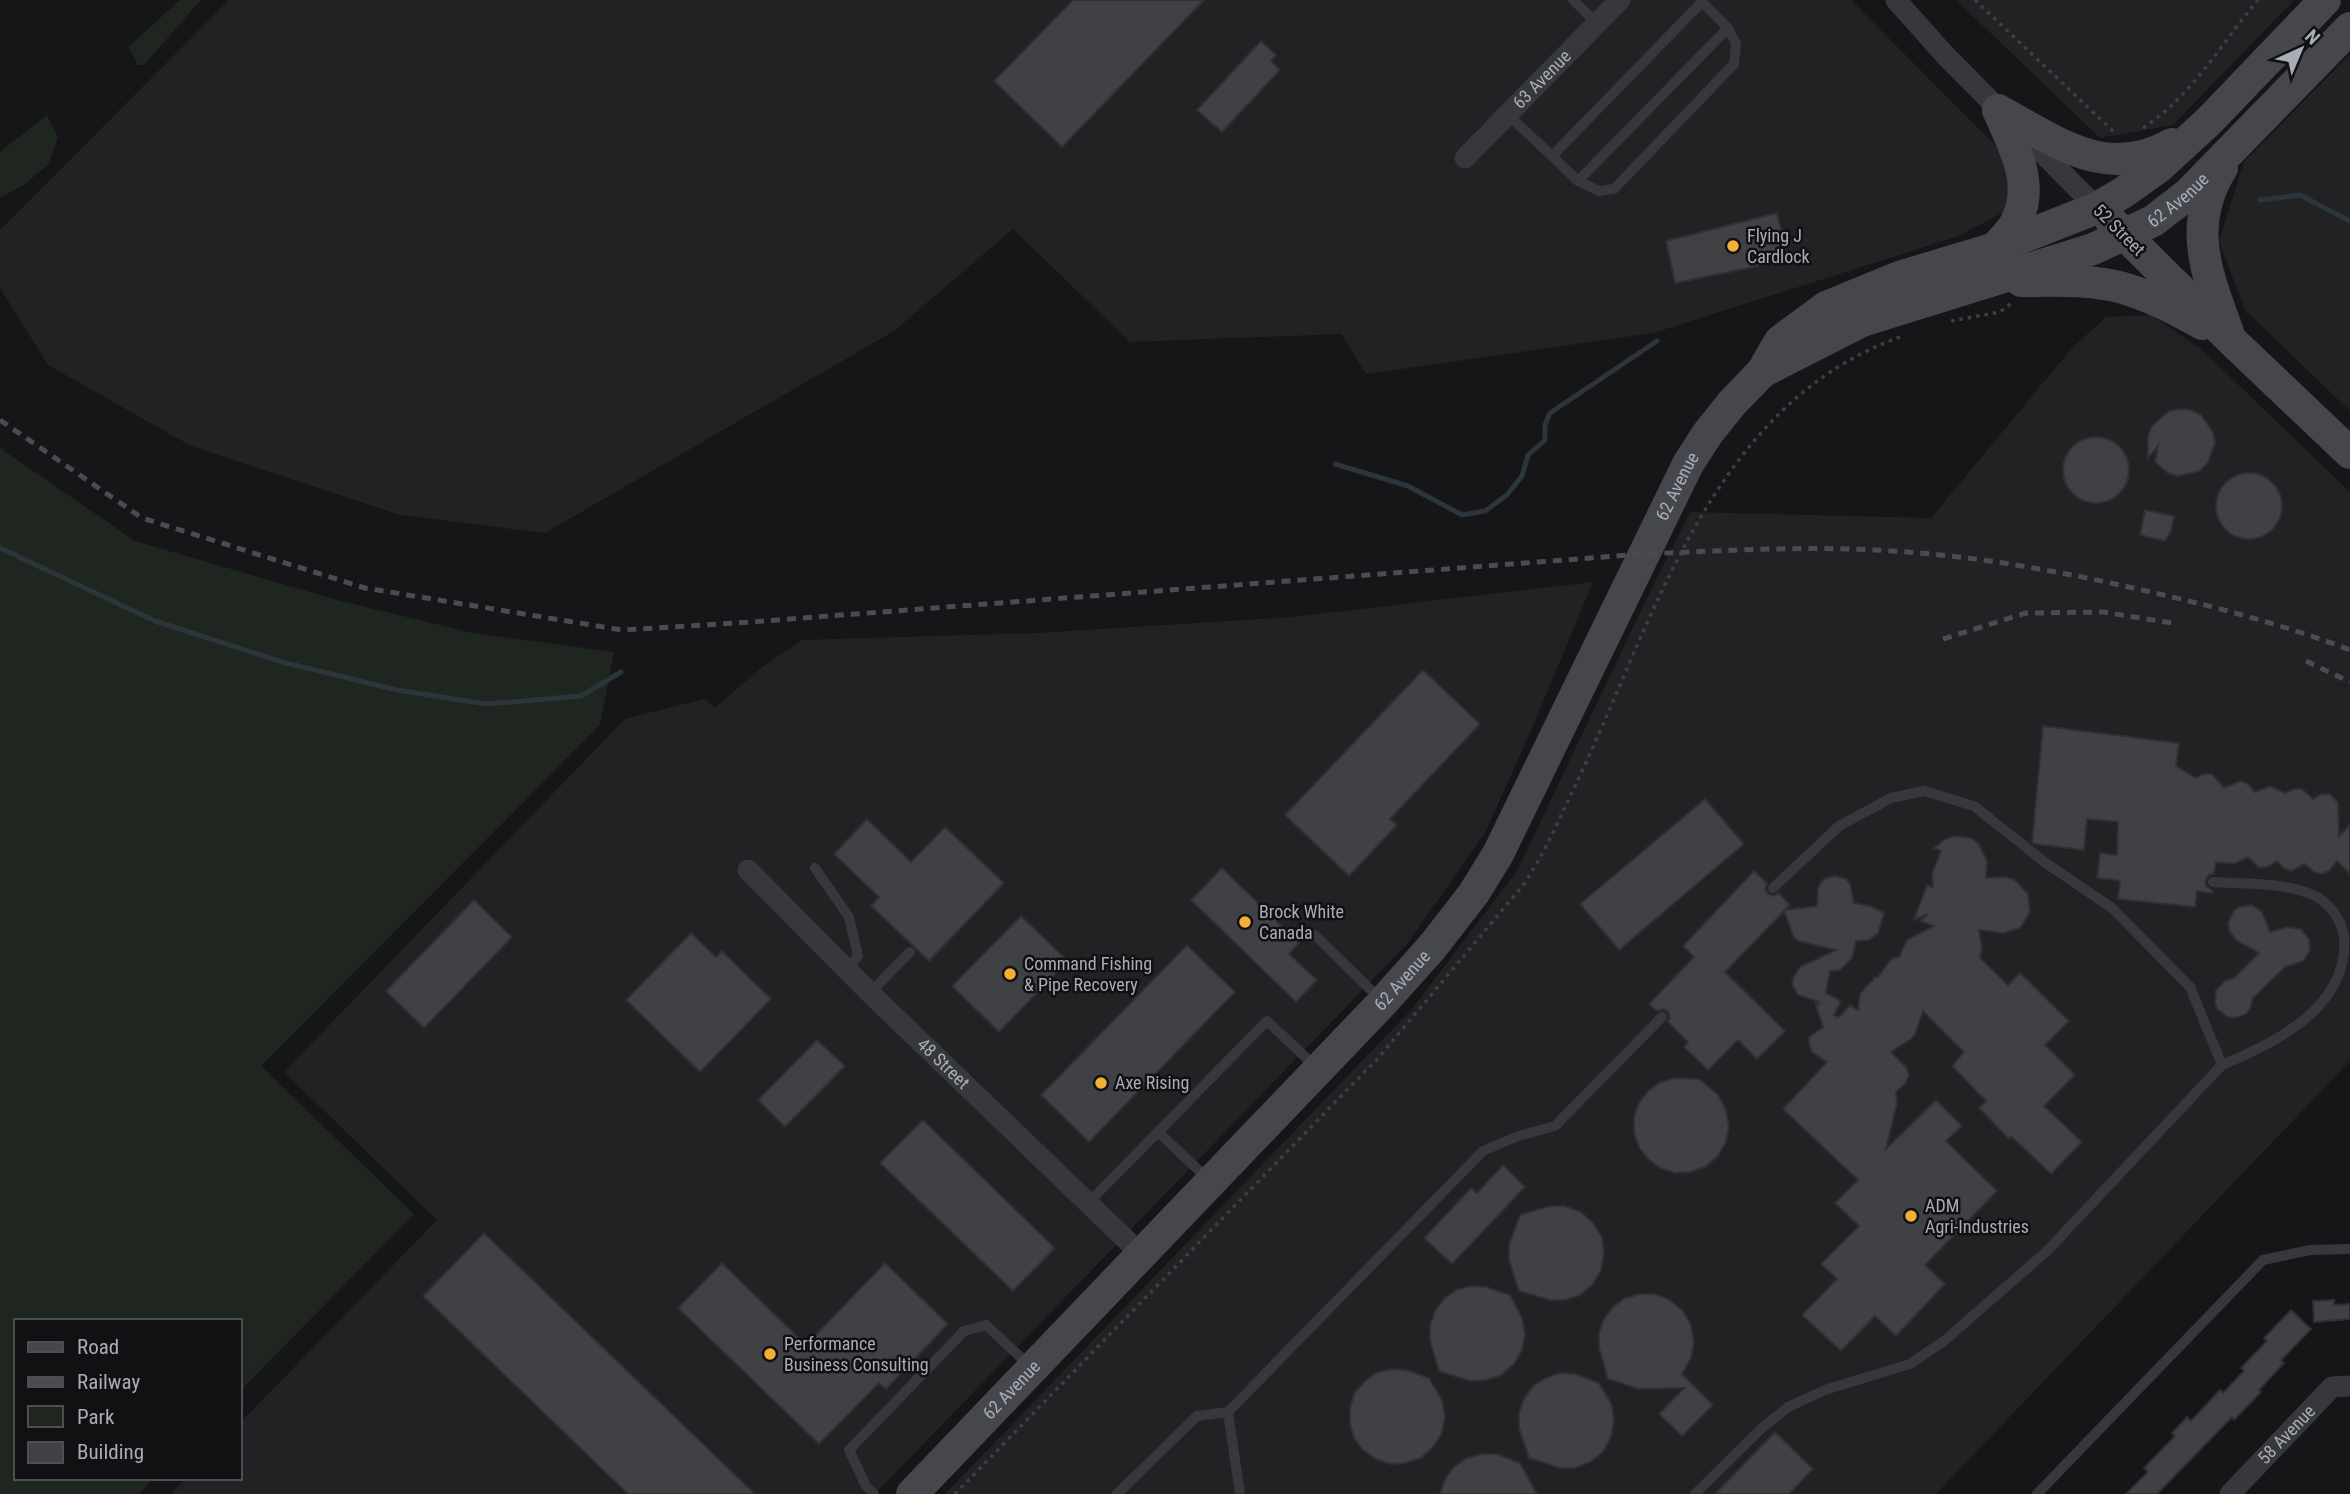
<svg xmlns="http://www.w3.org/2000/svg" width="2350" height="1494" viewBox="0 0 2350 1494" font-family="'Roboto Condensed',sans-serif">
  <rect width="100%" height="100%" fill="#161618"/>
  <path fill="#222225" d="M229 0H1851L1997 147 2011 184 2006 211 1956 237 1653 333 1366 374 1341 334 1130 342 1013 229 894 331 545 533 400 515 191 446 48 365 0 288V230Z
    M1956 0H2294L2173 125 2100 138Z
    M2350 54V411L2245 310 2219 241 2244 162Z
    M2151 315 2201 349 2350 492V1061L1936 1494H945L1411 1010 1517 871 1645 602 1690 512 1931 518 2071 349 2106 317Z
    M1593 582 1533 726 1485 833 1407 944 875 1494H171L186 1478H240V1423L437 1220 284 1072 625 719 704 699 715 708 761 668 802 640 1037 633 1293 617Z"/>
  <path fill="#1e261f" d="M180 0H201L144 65H138L128 47Z
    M47 115 58 138 48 165 25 184 0 198V152Z
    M0 448 135 541 337 600 473 633 614 652 600 725 261 1066 414 1214 240 1391V1321H16V1478H154L139 1494H0Z"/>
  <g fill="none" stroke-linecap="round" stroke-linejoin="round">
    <path stroke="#2c353c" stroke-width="5" d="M2260 200 2300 195 2350 221
      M1335 464 1408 486 1462 515 1485 511 1507 495 1522 476 1528 455 1545 440V425L1550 413 1657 341
      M0 548 155 621 282 662 397 690 486 704 581 696 621 672"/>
  </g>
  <path fill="#404145" stroke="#303034" stroke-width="2" d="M1073 0H1204L1062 147 994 81Z
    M1261 41 1276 55 1271 61 1280 70 1222 132 1197 110Z
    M1777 213 1788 260 1675 283 1666 241Z
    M2180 409 2191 410 2201 415 2213 432 2215 443 2208 463 2199 471 2178 476 2168 473 2155 462 2158 446 2148 458V436L2152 426 2169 411Z
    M2063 470a33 33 0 1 1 66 0a33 33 0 1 1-66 0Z
    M2216 506a33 33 0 1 1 66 0a33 33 0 1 1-66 0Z
    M2145 510 2174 516 2171 531 2165 541 2140 535Z
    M1423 670 1480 724 1390 819 1397 825 1349 876 1285 815Z
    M2043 726 2179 743 2176 766 2196 778 2204 774H2212L2224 788 2240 781 2248 784 2255 792 2270 786 2285 793 2294 789H2302L2313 799 2322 794H2330L2338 803 2339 836 2350 825V874L2337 861 2329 871 2321 874 2314 872 2305 864 2291 871 2284 868 2277 861 2267 867 2259 868 2248 857 2234 864 2216 862 2214 874 2209 875 2205 881 2206 886 2212 890V893L2197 891 2195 907 2118 899 2120 881 2097 878 2100 853 2117 855 2118 822 2087 819 2084 850 2035 844 2032 842Z
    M1705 799 1744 844 1619 950 1580 904Z
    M867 819 911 862 945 827 1004 883 929 961 871 906 879 897 834 854Z
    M1953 836 1971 838 1979 844 1987 861 1986 878 2006 877 2015 880 2028 894 2030 912 2020 928 2003 933 1979 930 1982 949 1980 958 2008 985 2020 973 2069 1021 2045 1045 2075 1075 2044 1106 2082 1142 2051 1174 2011 1136 2009 1139 1979 1108 1986 1101 1952 1066 1964 1052 1923 1011 1915 1034 1911 1039 1891 1052 1906 1067 1909 1075 1906 1083 1896 1092 1897 1103 1886 1149 1936 1100 1962 1126 1946 1141 1997 1191 1925 1265 1945 1284 1896 1336 1875 1316 1841 1351 1802 1315 1837 1279 1821 1264 1859 1226 1835 1203 1858 1180 1783 1109 1827 1062 1812 1052 1809 1044V1037L1823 1027 1815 1002 1818 1005 1819 1002 1798 995 1792 984 1793 978 1800 967 1836 950 1799 941 1794 938 1784 911 1725 972 1785 1031 1757 1059 1738 1040 1708 1070 1684 1047 1688 1042 1668 1022 1670 1018 1668 1012 1663 1009 1657 1011 1649 1004 1694 957 1683 946 1754 871 1767 883 1765 889 1768 894 1774 896 1779 893 1790 905 1785 910 1817 906 1818 889 1820 884 1824 879 1835 876 1846 879 1850 884 1854 903 1870 906 1884 913 1878 933 1869 940 1856 941 1852 958 1840 970 1830 971 1826 993 1841 1001 1834 1015 1838 1018 1850 1005 1858 1010 1860 994 1875 977H1878L1892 958 1899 957 1907 940 1934 926 1921 921 1928 914 1914 920 1927 885 1933 887 1932 874 1941 851 1934 848 1944 840Z
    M1222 868 1299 943 1289 954 1317 980 1296 1002 1191 900Z
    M474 900 512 937 424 1028 386 991Z
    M2252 905 2262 912 2270 932 2288 927 2301 929 2309 939 2310 951 2303 961 2285 967 2253 998 2250 1009 2246 1014 2234 1018 2228 1017 2217 1009 2215 1003 2216 990 2225 981 2234 978 2259 953 2236 940 2229 930 2228 923 2234 911 2239 907Z
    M1021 916 1068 961 999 1032 952 986Z
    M691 933 716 957 722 951 771 999 700 1072 626 1000Z
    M1187 945 1235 992 1089 1142 1041 1095Z
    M817 1040 845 1066 785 1127 758 1100Z
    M1675 1078 1699 1079 1718 1095 1726 1110 1729 1126 1726 1142 1718 1156 1705 1167 1690 1172 1675 1173 1660 1168 1648 1159 1639 1147 1634 1133V1117L1639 1103 1648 1091 1661 1082Z
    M923 1120 1055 1248 1013 1291 880 1163Z
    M1503 1165 1525 1187 1452 1264 1424 1238 1471 1188 1477 1193Z
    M1550 1206H1565L1581 1212 1593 1223 1602 1237 1604 1254 1601 1270 1593 1284 1580 1295 1565 1300H1550L1519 1291 1509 1260V1245L1520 1215Z
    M484 1233 755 1494H628L423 1296Z
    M722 1263 806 1345 885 1263 948 1324 886 1389 879 1383 819 1444 678 1308Z
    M1471 1286 1486 1287 1510 1295 1522 1318 1525 1334 1522 1350 1514 1364 1501 1375 1486 1380 1470 1381 1439 1371 1430 1341V1325L1435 1311 1444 1299 1456 1290Z
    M1640 1294H1655L1670 1300 1683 1311 1691 1325 1694 1342 1691 1358 1682 1374 1713 1405 1682 1436 1659 1414 1684 1388 1639 1389 1608 1379 1599 1348V1333L1604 1319 1613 1307 1625 1298Z
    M2334 1300V1305L2350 1304V1319L2314 1322 2313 1301Z
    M2291 1310 2311 1329 2281 1360 2284 1363 2259 1390 2261 1392 2234 1420 2232 1417 2157 1494H2126L2148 1472 2144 1468 2175 1436 2172 1433 2187 1417 2191 1421 2220 1390 2223 1393 2244 1371 2241 1368 2267 1341 2264 1338Z
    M1391 1369 1406 1370 1429 1378 1442 1400 1445 1417 1442 1433 1433 1447 1421 1458 1405 1463 1390 1464 1376 1459 1363 1450 1354 1438 1350 1424V1409L1354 1394 1364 1382 1376 1373Z
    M1560 1373 1575 1374 1599 1383 1612 1405 1614 1421 1611 1437 1603 1452 1590 1462 1575 1468H1560L1529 1458 1519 1428V1413L1524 1399 1533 1386 1546 1378Z
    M1775 1432 1813 1469 1789 1494H1715Z
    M1481 1454H1497L1520 1463 1537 1494H1440L1445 1479 1454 1467 1467 1458Z"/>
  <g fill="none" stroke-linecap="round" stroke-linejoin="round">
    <path stroke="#3d3f44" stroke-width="3.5" stroke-dasharray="3.5 5" stroke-linecap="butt" d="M1975 0 2114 132
      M2143 128C2193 95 2220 45 2258 0
      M1951 321 2000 312 2013 302
      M955 1494 1379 1057 1520 889C1543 858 1558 821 1575 786 1654 622 1710 405 1900 337"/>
    <path stroke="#37383d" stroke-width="10" d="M1573 0 1597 23
      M1508 115 1552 156 1702 2 1700 0
      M1552 156 1578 181 1728 28 1702 2
      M1578 181 1599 191 1614 189 1734 64 1736 44 1728 28
      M815 868 849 917 858 956 847 970
      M2213 882C2245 884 2283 882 2313 895 2329 902 2341 919 2344 936 2350 1007 2275 1043 2222 1065
      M1315 935 1381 1000
      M870 993 910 952
      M1210 1181 1158 1132 1267 1021 1317 1068
      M1088 1203 1158 1132
      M1228 1412 1240 1494
      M874 1494 866 1486 849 1450 964 1331 986 1325 1030 1366
      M1117 1494 1197 1416 1228 1412 1483 1151 1518 1136 1555 1126 1662 1017
      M1695 1494 1763 1427 1788 1407 1825 1390 1910 1364 1944 1341 2047 1251 2222 1065 2190 987 2112 908 2043 861 1974 806 1924 791 1891 798 1839 826 1773 888
      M2037 1494 2263 1260 2310 1250 2350 1249"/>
    <g stroke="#37383d" stroke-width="21">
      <path d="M1896 0 1945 55 2097 208"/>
      <path id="s1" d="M1465 158 1620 0"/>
      <path id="s2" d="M748 870 870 993 1141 1254"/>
      <path id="s3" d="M2230 1494 2332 1387 2350 1386"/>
    </g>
    <g stroke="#45474d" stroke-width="32">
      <path d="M1998 110C2057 142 2106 181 2172 144"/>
      <path d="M2222 168C2186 225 2207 275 2228 332"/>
      <path d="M2111 221 2231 340 2350 453"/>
      <path d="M1995 248C2002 240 2012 231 2016 222 2036 184 2013 145 1998 110"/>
      <path d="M2021 281C2055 281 2090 279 2123 288 2150 296 2178 310 2202 324"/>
      <path id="s4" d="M1762 372 1862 321 2093 249 2153 221 2188 194 2350 28"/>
      <path id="s5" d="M912 1494 1383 1002 1433 946 1474 893 1498 854 1688 464 1708 433 1732 403 1762 372 1780 341 1826 307 1899 277 1995 248 2097 208 2124 192 2159 167 2209 121 2325 0"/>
    </g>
    <path stroke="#4a4c52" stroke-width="5" stroke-dasharray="9 7" stroke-linecap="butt" d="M0 420 142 518 365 588 622 630 737 623 1643 554C1720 551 1798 546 1875 550 1965 554 2055 570 2142 590 2212 606 2282 624 2350 650
      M1943 639 2026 613 2103 612 2172 623
      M2306 661 2350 682"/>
  </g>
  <g fill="#f2b134" stroke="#111113" stroke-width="2.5">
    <circle cx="1733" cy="246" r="7"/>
    <circle cx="1245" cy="922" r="7"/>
    <circle cx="1010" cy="974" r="7"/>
    <circle cx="1101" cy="1083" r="7"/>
    <circle cx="1911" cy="1216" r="7"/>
    <circle cx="770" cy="1354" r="7"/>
  </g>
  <g text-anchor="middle" stroke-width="5" stroke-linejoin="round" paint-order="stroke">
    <g font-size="18" fill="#a8adb8" stroke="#111113">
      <text dy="6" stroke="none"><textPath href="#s1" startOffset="110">63 Avenue</textPath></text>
      <text dy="6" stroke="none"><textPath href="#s4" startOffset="453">62 Avenue</textPath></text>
      <text transform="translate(2119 230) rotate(45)" y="6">52 Street</text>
      <text dy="6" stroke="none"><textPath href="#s5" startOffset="1278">62 Avenue</textPath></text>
      <text dy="6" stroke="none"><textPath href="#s5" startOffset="710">62 Avenue</textPath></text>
      <text dy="6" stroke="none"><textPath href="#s2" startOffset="275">48 Street</textPath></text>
      <text dy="6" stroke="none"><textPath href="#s5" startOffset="144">62 Avenue</textPath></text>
      <text dy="6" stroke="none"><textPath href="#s3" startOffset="82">58 Avenue</textPath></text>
    </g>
    <g font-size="18" fill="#a8adb8" stroke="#111113" text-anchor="start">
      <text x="1747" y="242">Flying J<tspan x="1747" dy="21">Cardlock</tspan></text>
      <text x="1259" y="918">Brock White<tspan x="1259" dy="21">Canada</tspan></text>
      <text x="1024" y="970">Command Fishing<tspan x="1024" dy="21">&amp; Pipe Recovery</tspan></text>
      <text x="1115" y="1089">Axe Rising</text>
      <text x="1925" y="1212">ADM<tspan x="1925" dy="21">Agri-Industries</tspan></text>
      <text x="784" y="1350">Performance<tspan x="784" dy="21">Business Consulting</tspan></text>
    </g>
  </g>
  <rect x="14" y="1319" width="228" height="161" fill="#111113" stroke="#4d4f55" stroke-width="2"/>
  <rect x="28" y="1342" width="35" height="10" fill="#45474d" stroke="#4d4f55" stroke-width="2"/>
  <text x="77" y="1354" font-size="21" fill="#a8adb8">Road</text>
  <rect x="28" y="1377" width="35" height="10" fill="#4a4c52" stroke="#4d4f55" stroke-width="2"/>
  <text x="77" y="1389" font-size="21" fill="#a8adb8">Railway</text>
  <rect x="28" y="1406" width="35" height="21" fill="#1e261f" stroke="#4d4f55" stroke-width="2"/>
  <text x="77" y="1424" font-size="21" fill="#a8adb8">Park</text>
  <rect x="28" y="1442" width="35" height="21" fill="#404145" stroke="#4d4f55" stroke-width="2"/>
  <text x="77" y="1459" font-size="21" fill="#a8adb8">Building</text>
  <g transform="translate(2301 49) rotate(44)" stroke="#111113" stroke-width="5" paint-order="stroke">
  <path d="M0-5L12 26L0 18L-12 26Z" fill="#a8adb8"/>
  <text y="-10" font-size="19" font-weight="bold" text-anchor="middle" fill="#a8adb8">N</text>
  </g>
</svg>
